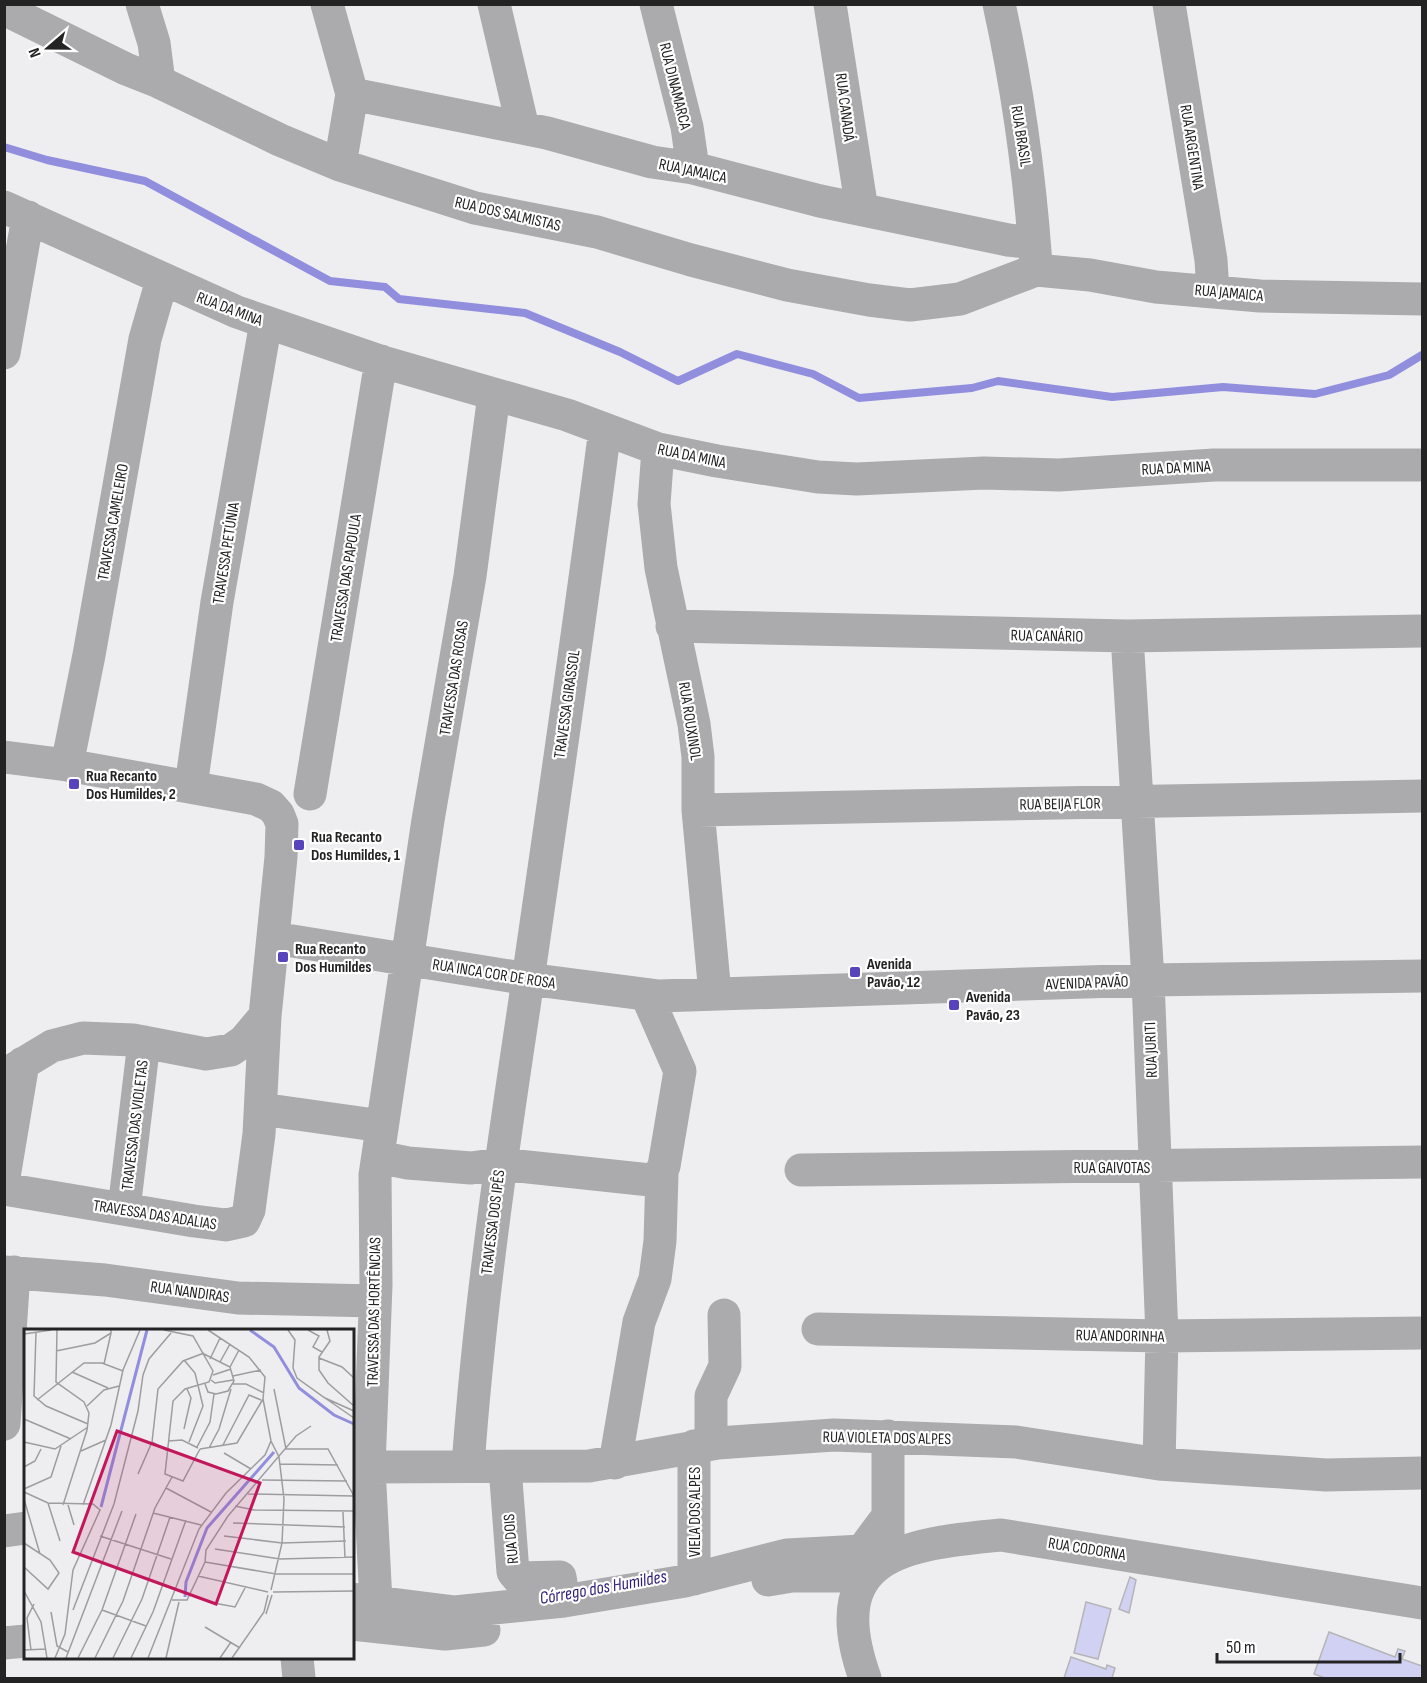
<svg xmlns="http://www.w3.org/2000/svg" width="1427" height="1683" viewBox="0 0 1427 1683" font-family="'Sofia Sans Condensed',sans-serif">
  <rect width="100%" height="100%" fill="#eeeef1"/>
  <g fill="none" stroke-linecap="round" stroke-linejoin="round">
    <path stroke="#918ede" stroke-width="8" d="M4 147 47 160 145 181 330 281 385 287 399 299 525 313 620 352 678 381 737 354 813 374 859 398 972 388 998 381 1112 397 1223 387 1315 394 1389 375 1422 355"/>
  </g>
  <path fill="#d1d1f3" stroke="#b5b5b8" stroke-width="1.5" d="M1130 1577 1136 1580 1129 1613 1119 1609Z
    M1086 1602 1111 1609 1098 1659 1074 1653Z
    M1329 1632 1395 1657 1398 1649 1405 1651 1402 1659 1422 1666V1678H1325L1314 1674Z
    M1071 1657 1106 1669 1107 1665 1115 1668 1112 1678H1064Z"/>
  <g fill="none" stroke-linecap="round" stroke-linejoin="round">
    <path stroke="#ababad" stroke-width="33" d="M142 4 154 43 159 82
      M327 4 352 94 340 165
      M494 4 523 128
      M656 4 687 127 693 168
      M830 4 862 210
      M999 4C1018 90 1030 178 1036 265
      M1169 4 1211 260 1213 291
      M4 9 126 69 159 82 280 140 340 165 475 208 597 232 691 260 787 285 869 300 910 305 960 299 1036 270 1090 275 1156 287 1260 296 1422 299
      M352 94 547 133 652 162 693 168 820 201 1008 240 1034 243
      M4 207 237 312 383 362 567 415 658 449 717 461 818 477 857 479 984 473 1059 475 1214 465H1422
      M4 353 28 217
      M658 449 654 504 661 568 694 724 698 757V810L715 994
      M672 626 1127 636 1422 631
      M1127 636 1148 980 1162 1336 1159 1464
      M4 757 67 765 256 799 271 806 278 814 282 824 281 857 265 1016 244 1041 231 1050 206 1054 133 1040 83 1038 52 1046 4 1075
      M67 765 89 655 145 339 162 280
      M191 786 217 602 266 322
      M310 794 381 361
      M698 810 1422 796
      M274 938 528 979 659 996 1148 980 1422 976
      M261 1109 382 1126
      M378 1157 408 1163 471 1168 499 1164 650 1180 658 1178 664 1166 680 1071 647 996
      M801 1170 1422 1162
      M4 1177 23 1063
      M4 1189 194 1221 226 1225 244 1221 249 1210 259 1134 265 1016
      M124 1209 144 1042
      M4 1272 105 1280 238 1298 375 1301
      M818 1329 1162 1336 1422 1333
      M4 1424 14 1272
      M711 1444V1396L725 1366 724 1315
      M615 1463 639 1322 655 1279 660 1241 662 1174
      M468 1466C479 1311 501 1159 524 1007 552 814 580 622 605 429
      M505 1467 513 1572 518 1578 560 1577 564 1601
      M352 1469 369 1467 589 1466 718 1443 834 1435 1016 1442 1159 1464 1326 1475 1422 1473
      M4 1531 26 1528
      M888 1539V1436
      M694 1579V1446
      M768 1580 792 1576H838L879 1563
      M352 1599 455 1612 564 1601 685 1581 787 1555 862 1551 888 1516
      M376 1602 369 1467 376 1285 375 1175 428 820 470 576 494 395
      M352 1624 445 1634 484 1630
      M4 1643 26 1641
      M297 1658 299 1678
      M865 1678C821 1555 903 1544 1001 1535L1422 1603"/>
  </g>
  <g fill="#5744bc" stroke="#fff" stroke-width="2">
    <rect x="68" y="778" width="12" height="12" rx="3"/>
    <rect x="293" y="839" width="12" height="12" rx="3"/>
    <rect x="277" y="951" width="12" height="12" rx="3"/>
    <rect x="849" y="966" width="12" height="12" rx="3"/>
    <rect x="948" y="999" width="12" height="12" rx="3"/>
  </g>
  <g text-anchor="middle" stroke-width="4.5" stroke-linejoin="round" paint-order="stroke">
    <g font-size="16" fill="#232324" stroke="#fff">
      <text transform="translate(676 86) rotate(76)" y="6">RUA DINAMARCA</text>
      <text transform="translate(846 107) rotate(83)" y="6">RUA CANADÁ</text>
      <text transform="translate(1022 136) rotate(81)" y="6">RUA BRASIL</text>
      <text transform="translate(1193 147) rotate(81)" y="6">RUA ARGENTINA</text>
      <text transform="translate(693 170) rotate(12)" y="6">RUA JAMAICA</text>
      <text transform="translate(508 213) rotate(13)" y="6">RUA DOS SALMISTAS</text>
      <text transform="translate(1229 292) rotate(5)" y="6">RUA JAMAICA</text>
      <text transform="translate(230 308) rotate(21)" y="6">RUA DA MINA</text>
      <text transform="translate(692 455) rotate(12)" y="6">RUA DA MINA</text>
      <text transform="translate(1176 467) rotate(-3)" y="6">RUA DA MINA</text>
      <text transform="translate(112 522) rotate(-80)" y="6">TRAVESSA CAMELEIRO</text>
      <text transform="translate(225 553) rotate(-81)" y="6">TRAVESSA PETÚNIA</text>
      <text transform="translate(345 578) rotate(-81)" y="6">TRAVESSA DAS PAPOULA</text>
      <text transform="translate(1047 635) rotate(1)" y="6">RUA CANÁRIO</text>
      <text transform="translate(453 678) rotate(-81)" y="6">TRAVESSA DAS ROSAS</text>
      <text transform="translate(566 704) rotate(-82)" y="6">TRAVESSA GIRASSOL</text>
      <text transform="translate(691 721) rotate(81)" y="6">RUA ROUXINOL</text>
      <text transform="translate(1060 803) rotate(-1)" y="6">RUA BEIJA FLOR</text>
      <text transform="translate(494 973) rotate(9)" y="6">RUA INCA COR DE ROSA</text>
      <text transform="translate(1087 982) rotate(-2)" y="6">AVENIDA PAVÃO</text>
      <text transform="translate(1150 1050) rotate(-92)" y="6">RUA JURITI</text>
      <text transform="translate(134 1125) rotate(-83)" y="6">TRAVESSA DAS VIOLETAS</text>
      <text x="1112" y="1173">RUA GAIVOTAS</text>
      <text transform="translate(155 1214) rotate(9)" y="6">TRAVESSA DAS ADALIAS</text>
      <text transform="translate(492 1222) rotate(-83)" y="6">TRAVESSA DOS IPÊS</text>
      <text transform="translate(190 1291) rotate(8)" y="6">RUA NANDIRAS</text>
      <text transform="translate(373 1312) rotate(-89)" y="6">TRAVESSA DAS HORTÊNCIAS</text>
      <text transform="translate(1120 1335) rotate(1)" y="6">RUA ANDORINHA</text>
      <text transform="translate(887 1437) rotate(1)" y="6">RUA VIOLETA DOS ALPES</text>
      <text transform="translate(694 1512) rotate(-90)" y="6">VIELA DOS ALPES</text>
      <text transform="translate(510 1539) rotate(-95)" y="6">RUA DOIS</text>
      <text transform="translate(1087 1548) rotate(9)" y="6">RUA CODORNA</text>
    </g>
    <g font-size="16" font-weight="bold" fill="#232324" stroke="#fff" text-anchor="start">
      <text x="86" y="781">Rua Recanto<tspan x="86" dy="18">Dos Humildes, 2</tspan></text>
      <text x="311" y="842">Rua Recanto<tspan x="311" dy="18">Dos Humildes, 1</tspan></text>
      <text x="295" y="954">Rua Recanto<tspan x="295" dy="18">Dos Humildes</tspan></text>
      <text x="867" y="969">Avenida<tspan x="867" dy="18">Pavão, 12</tspan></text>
      <text x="966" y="1002">Avenida<tspan x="966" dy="18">Pavão, 23</tspan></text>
    </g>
    <g font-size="18" font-style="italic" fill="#311d79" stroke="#fff">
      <text transform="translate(603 1587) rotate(-10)" y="6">Córrego dos Humildes</text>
    </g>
  </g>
  <g transform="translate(24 1329)">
    <rect width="330" height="330" fill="#eeeef1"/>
    <path fill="none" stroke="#918ede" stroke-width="3" d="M226 1 250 18 275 59 310 86 330 95M77 178 123 1M161 268 162 253 183 199 250 123"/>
    <path fill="none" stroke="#9d9d9f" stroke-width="1.5" d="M33 1 32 53 60 73 65 84 63 101 39 176M140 1 169 7 189 42 185 53 161 60 149 72 141 145 159 152 176 120M184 1 225 28 241 48 239 70 247 112 255 128 260 170 258 214 247 261M264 1 271 11 269 39 273 49 301 69 330 82M284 1 295 7 289 18 298 23M303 1 306 12 295 28V41L304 54 330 77M12 3 10 67 22 77 64 95M0 5 27 1M32 22 71 14 87 4V1M180 25 206 38 210 52 204 62 192 65 184 63 181 55M295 29 318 38 330 49M186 30 196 9M160 31 171 44 179 77 165 113M196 33 206 15M80 35 87 4M206 38 215 21M48 43 84 59M189 46 207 40M209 47 237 41M187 51 191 54 209 51M209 55H222L240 64M250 60 262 120H304L330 167M301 69 330 89M13 71 60 34H78L99 42M63 77 80 61 95 57M0 90 47 110M160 100 167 69 163 60M144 112 158 111 174 119M0 113 31 120 64 98M128 113 144 122M199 116 225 66 237 71M173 118 186 93 190 65M185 119 195 100 207 60M176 120 213 114 239 70M57 122 82 111M200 124 227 140M256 135 314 136M0 138 11 132 17 120M114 145 128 113 134 60 159 32 180 24M238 151 323 152M142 159 187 183M0 160 27 148 37 117M0 163 24 174 69 175 76 181 49 241 41 305 31 329M224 165 330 167M0 170 16 225M24 174 36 212M44 176 50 196M59 176 87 96 99 41 116 1M211 177 230 181 330 182M319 183 321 229M129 184 177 196M209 194 321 198M76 207 147 230M200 207 258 214 322 212M0 214 26 231 35 244 24 260 0 238M191 220 256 230 330 228M181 233 252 245H330M174 247 244 263M0 262 17 293 23 329M249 263 330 262M148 271H163L181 233 182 221 204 187 272 107 287 97M190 274 211 278 222 257M49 281 90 175 114 82 119 46 125 30 147 4M78 281 122 297M27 283 33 317 44 323M242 285 248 266M181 298 216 319M0 321 22 320M7 321 3 289 10 275M42 329 98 182M54 329 78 281 112 185M71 329 99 272 131 179 148 148M89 329 118 270 146 188M107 329 129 283 162 191M124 329 175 200 202 164 241 126 247 112M142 329 155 273M196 329 207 313M208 329 240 283 244 266"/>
    <path fill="#c2185b" fill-opacity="0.15" stroke="#c2185b" stroke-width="3" d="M93 102 236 154 192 275 49 223Z"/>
    <rect width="330" height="330" fill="none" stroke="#232324" stroke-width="3"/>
  </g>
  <rect width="1427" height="1683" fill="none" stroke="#232324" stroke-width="12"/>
  <g transform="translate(48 48) rotate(250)" stroke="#ffffff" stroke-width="4.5" paint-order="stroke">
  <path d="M0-4.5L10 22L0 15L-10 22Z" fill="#232324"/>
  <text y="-9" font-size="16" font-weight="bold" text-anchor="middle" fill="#232324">N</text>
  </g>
  <path d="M1217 1653v9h183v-9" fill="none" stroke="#232324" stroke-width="3"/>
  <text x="1226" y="1653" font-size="18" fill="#232324" stroke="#ffffff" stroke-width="4.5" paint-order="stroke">50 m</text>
</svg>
